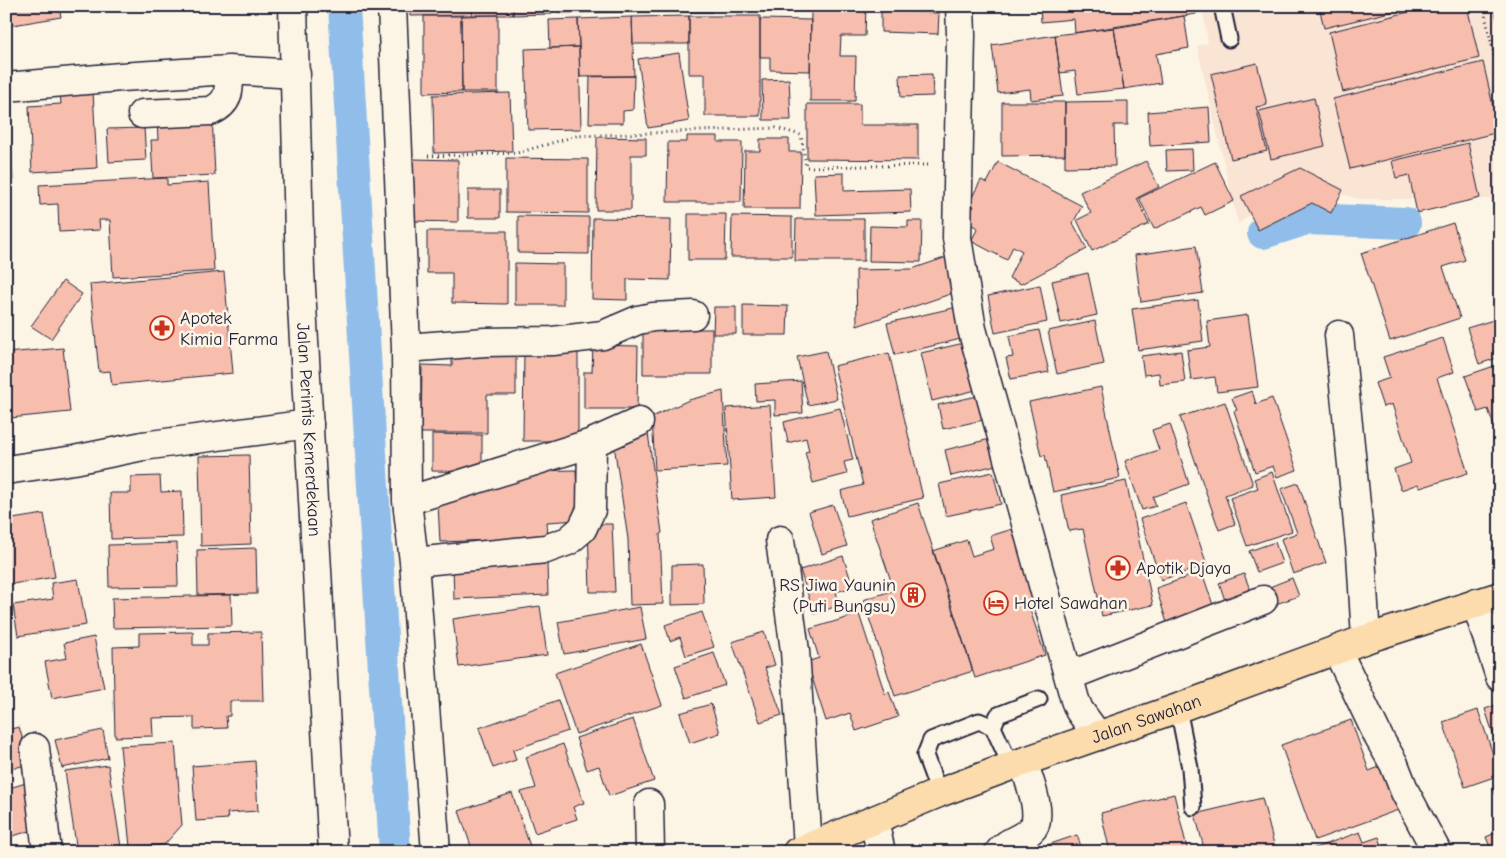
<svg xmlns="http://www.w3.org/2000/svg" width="1506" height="858" viewBox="0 0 1506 858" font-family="'Comic Neue',sans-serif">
  <rect width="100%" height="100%" fill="#fcf5e5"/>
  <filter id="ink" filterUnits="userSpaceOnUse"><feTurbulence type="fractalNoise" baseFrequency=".02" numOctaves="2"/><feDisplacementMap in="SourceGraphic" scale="10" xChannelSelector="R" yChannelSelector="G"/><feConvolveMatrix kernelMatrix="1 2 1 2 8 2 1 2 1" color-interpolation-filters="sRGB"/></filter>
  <g filter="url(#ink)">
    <path fill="#fae4d4" d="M1202 6H1500V199H1360L1293 182 1238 224 1197 46 1208 43Z"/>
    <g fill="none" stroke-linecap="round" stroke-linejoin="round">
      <path stroke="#90bde9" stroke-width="32" d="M344 6 395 852
        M1263 233 1307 219 1405 223"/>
    </g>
    <path fill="#f7beae" stroke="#22223b" d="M6 6H59L61 17 7 26Z
      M410 6H472V15L410 16Z
      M472 6H513V15H472Z
      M513 6H551V14L513 15Z
      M559 6H647L648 12 559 13Z
      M647 6H712V12H648Z
      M744 6H795V9H744Z
      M811 6H866L865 36H841L840 56H856L855 101H810Z
      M1040 6H1195L1196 14 1075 33 1074 19 1041 22Z
      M1319 6H1415L1324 28Z
      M1432 6H1467L1479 58 1343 92 1329 32Z
      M1494 6H1500V34Z
      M881 11 939 13 938 34 881 32Z
      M498 15V92H462L461 16Z
      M424 16H461L462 92 424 93Z
      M689 16V44H633L632 17Z
      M689 16H760V116H705V74H689Z
      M1184 16 1189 48 1156 54 1161 83 1124 89 1114 28Z
      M632 17 634 76 580 77 578 19Z
      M578 19 579 47 550 48 549 20Z
      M760 19 811 20 810 71 770 70V57H760Z
      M1114 28 1124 89 1078 94 1075 71 1060 73 1055 35Z
      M1055 35 1063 96 1031 100 1030 89 998 93 992 45Z
      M579 47 581 129 528 130 525 49Z
      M679 53 689 121 648 128 638 59Z
      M1483 62 1499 132 1350 169 1333 99Z
      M1257 63 1267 105 1256 107 1267 151 1231 159 1211 74Z
      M932 74 933 96 901 97 900 75Z
      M590 76H634L633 110 623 111V123H589Z
      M789 79 791 120H763L762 80Z
      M93 91 97 168 32 172 29 106 61 104 60 93Z
      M510 93 512 151 434 153 433 95Z
      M1314 98 1325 146 1271 159 1259 111Z
      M1128 101V125H1114L1115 166 1065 167V102Z
      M1002 102H1065V155L1002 156Z
      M807 104H860V125H918V160L807 159Z
      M1209 107 1211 142 1150 146 1148 112Z
      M212 115 215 175 153 178 151 140H158L157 118Z
      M144 128 146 160 109 162 107 129Z
      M6 133H11L13 180 6 181Z
      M687 136H718V142H742L741 202H667L668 142H687Z
      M597 137 646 138V155H631V210H596Z
      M760 139H789V152H801L800 209H744L745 151H760Z
      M1468 143 1480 198 1417 213 1409 175 1396 178 1392 161Z
      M1192 149 1193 170 1167 171 1166 150Z
      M506 158 588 159V213L506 212Z
      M412 159 458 160V222L411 221Z
      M1146 161 1159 187 1137 198 1149 224 1092 251 1077 220 1091 213 1080 192Z
      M998 162 1082 206 1073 223 1087 249 1021 284 1009 278 1022 251 1013 246 1007 260 971 241 978 228 966 222 974 206 969 203 981 180 987 183Z
      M1215 162 1234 201 1205 215 1201 207 1154 229 1139 198Z
      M1300 168 1343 190 1331 213 1312 203 1258 230 1241 196Z
      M844 173V191L910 189 911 212 816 215 814 174Z
      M167 178V185L209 182 214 271 113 277 110 220H99L100 230 59 232 58 204 40 205 39 185Z
      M468 190H500V218H468Z
      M688 214H726L725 260H688Z
      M518 216 589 217V254L518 253Z
      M732 216 792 217V257H731Z
      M593 218 671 219 670 280 627 279V300L592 299Z
      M796 219H864V261H795Z
      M908 221H922L921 262 869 261 870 226 908 227Z
      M1453 223 1465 260 1443 267 1460 318 1390 341 1361 253Z
      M427 231H507V304L452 303V273H427Z
      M6 241 9 242 6 269Z
      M1196 246 1203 293 1141 302 1135 255Z
      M947 257 959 291 857 326 856 270 912 269Z
      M515 263 563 264V305H515Z
      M224 272 233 373 112 385 110 371 99 372 90 284Z
      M1088 273 1097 315 1061 323 1052 281Z
      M63 281 82 294 51 339 31 326Z
      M1040 285 1047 322 995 333 988 296Z
      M1198 300 1203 341 1138 350 1132 309Z
      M743 305 788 306 787 335H743Z
      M962 306 969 337 895 355 887 323Z
      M714 307H736V334H713Z
      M1248 315 1258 387 1217 392 1215 377 1191 380 1187 350 1210 347 1207 321Z
      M1500 318V357L1479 364 1467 328Z
      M1095 321 1104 364 1057 374 1048 331Z
      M643 329H712V374H643Z
      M1039 330 1049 372 1011 379 1006 358 1013 357 1009 336Z
      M1443 338 1454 372 1437 378 1468 473 1420 488 1418 484 1401 490 1394 469 1411 463 1392 404 1383 407 1375 383 1390 378 1383 357Z
      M964 343 976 390 932 401 921 353Z
      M593 345 638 346 637 409H584V372H592Z
      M63 348 70 412 10 418 6 353Z
      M524 349H578V441H523Z
      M452 351 516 352V395H487V433H421L422 365 452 366Z
      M826 351 837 399 808 405 797 357Z
      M1181 351 1185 382 1160 385 1159 373 1144 375 1141 356Z
      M889 353 923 498 847 516 841 491 863 485 834 366Z
      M1500 364V443L1488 409 1478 412 1465 376Z
      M801 381 803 413 775 415V400L756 401 755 384Z
      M1101 387 1120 478 1053 492 1045 455 1041 456 1029 402Z
      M723 391 727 466 655 470 652 417 689 400Z
      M1252 391 1256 404 1272 398 1297 470 1277 477 1273 466 1255 472 1234 411 1237 410 1232 398Z
      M977 396 983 420 943 429 938 405Z
      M1225 402 1253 485 1225 495 1235 524 1219 530 1180 417Z
      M770 405 776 497 732 500 726 408Z
      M840 408 853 460 844 462 847 474 813 483 805 452 809 451 806 438 788 443 784 422Z
      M1170 424 1189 484 1153 497 1156 506 1142 510 1125 461 1159 450 1152 430Z
      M648 433 662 533 660 534 663 604 630 605 628 539 613 438Z
      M432 434 482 435V472L432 471Z
      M994 438 1000 464 951 476 945 450Z
      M249 455 251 544 201 546 199 456Z
      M576 470 578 520 547 522 548 538 440 542 438 504 533 471Z
      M993 472 1001 504 946 516 939 484Z
      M1272 472 1292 531 1247 546 1230 498 1258 488 1254 479Z
      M160 476 161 492 182 491 183 537 111 539 110 493H131V477Z
      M1126 481 1153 605 1102 616 1083 529 1069 531 1061 495Z
      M1298 483 1326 563 1293 574 1281 539 1297 533 1281 489Z
      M918 503 973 671 895 696 863 600 894 590 870 519Z
      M1186 503 1207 565 1161 580 1140 519Z
      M833 505 847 546 822 554 809 512Z
      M44 514 55 577 6 585V520Z
      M588 524H612L615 592H590Z
      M1016 528 1041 604 1029 607 1045 655 975 678 933 551 967 540 972 556 994 549 990 536Z
      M1275 542 1282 563 1257 572 1249 551Z
      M177 543 178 586 109 587 108 545Z
      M256 548 257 594 198 595 197 550Z
      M843 556 853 587 836 592 840 605 814 614 800 570Z
      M547 564 548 595 454 599 453 567Z
      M703 564 704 604 672 605V565Z
      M1202 572 1215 611 1168 626 1156 588Z
      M1244 574 1254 600 1228 609 1219 583Z
      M1292 578 1299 596 1273 605 1267 588Z
      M78 579 86 625 18 636 13 605 53 599 51 583Z
      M231 595 232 626 113 628 112 598Z
      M540 606 547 655 459 667 453 619Z
      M640 607 646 639 564 654 558 622Z
      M702 612 714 647 686 656 680 637 670 641 665 625Z
      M859 614 885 694 889 692 898 717 856 731 850 713 826 721 807 662 819 658 810 629Z
      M193 632V645H208V633L261 632 263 701H230V716H226L227 728 194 729V717L152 718 153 736 115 737 113 647 139 646V633Z
      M764 632 775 665 765 668 782 715 760 722 732 642Z
      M94 637 104 688 52 698 45 662 67 658 64 643Z
      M641 644 662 705 576 734 555 673Z
      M714 653 725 685 686 698 675 666Z
      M558 700 568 731 513 750 516 760 493 768 479 728Z
      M711 704 720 733 690 743 680 713Z
      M1500 704V755L1485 709Z
      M1478 710 1500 775 1465 787 1443 722Z
      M633 719 654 781 609 796 599 766 587 770 576 738Z
      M1351 720 1369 771 1382 766 1398 810 1315 840 1281 745Z
      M19 727 30 763 6 771V730Z
      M103 730 108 758 62 768 55 740Z
      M175 743 182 825 164 845 130 847 120 746Z
      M563 744 584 803 573 807 577 819 535 833 521 792 536 788 526 757Z
      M255 761 258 811 227 813 228 819 196 821 192 766Z
      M108 765 121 847 77 852 65 771Z
      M26 783 40 828 6 838V789Z
      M1500 785V806L1493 788Z
      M512 793 532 852H473L459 811Z
      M1174 794 1188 852H1110L1101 813Z
      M1262 798 1276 852H1205L1195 814Z
      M1500 831V852H1492L1486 837Z
      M1360 832 1364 842 1379 837 1384 852H1313L1312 849Z
      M1077 835 1083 852H1027Z"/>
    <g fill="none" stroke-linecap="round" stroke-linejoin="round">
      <g stroke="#22223b" stroke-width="19">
        <path id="lane" d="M1222 6 1229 39
          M1178 708 1190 768 1193 807
          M993 727 998 715 1039 699
          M939 793 925 755 931 740 979 721 993 727 1011 766"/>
      </g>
      <g stroke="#22223b" stroke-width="31">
        <path id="street" d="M392 6 406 348 407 501 414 562 436 852
          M960 6 961 35 957 238 972 329 1075 700 1079 710 1098 736
          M6 87 121 77 229 70 296 74
          M142 114 211 111C231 102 229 89 229 70
          M1339 335 1361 554 1366 639
          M406 348 485 342 553 341 603 335 638 320 653 317 693 315
          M143 446 309 424
          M407 501 592 443 639 422
          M780 540 795 651 808 847
          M414 562 546 549 568 541 582 529 591 510 592 443
          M1476 603 1500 677
          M1337 650 1379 738 1394 764 1405 792 1437 852
          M1069 676 1263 600
          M35 748 47 852
          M649 804 650 852
          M874 821 881 852
          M999 852C1007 841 1022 839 1031 830 1045 818 1028 777 1023 762"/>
      </g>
      <g stroke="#22223b" stroke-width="31">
        <g id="secondary">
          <path id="s1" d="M293 6 300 271 333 852"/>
          <path d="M6 470 74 460 143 446"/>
        </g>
      </g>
      <g stroke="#22223b" stroke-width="31">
        <g id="primary">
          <path id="s2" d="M797 852 939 793 1011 766 1178 708 1366 639 1500 596"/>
        </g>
      </g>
      <path stroke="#22223b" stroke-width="3" stroke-dasharray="1 4" stroke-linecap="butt" d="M1483 6 1500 82
        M428 156 517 153 576 136 776 128 801 135 806 167 928 165"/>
      <use href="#lane" stroke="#fcf5e5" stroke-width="15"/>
      <use href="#street" stroke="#fcf5e5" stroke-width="28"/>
      <use href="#secondary" stroke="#fcf5e5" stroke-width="28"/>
      <use href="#primary" stroke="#fcdcac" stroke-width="28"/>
    </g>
  </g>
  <defs>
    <g id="pharmacy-ring" transform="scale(1.25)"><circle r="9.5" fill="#fcf5e5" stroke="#c8321e" stroke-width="1.5"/><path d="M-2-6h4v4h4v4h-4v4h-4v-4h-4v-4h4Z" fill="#c8321e"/></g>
    <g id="building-ring" transform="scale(1.25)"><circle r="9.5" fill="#fcf5e5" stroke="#c8321e" stroke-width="1.5"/><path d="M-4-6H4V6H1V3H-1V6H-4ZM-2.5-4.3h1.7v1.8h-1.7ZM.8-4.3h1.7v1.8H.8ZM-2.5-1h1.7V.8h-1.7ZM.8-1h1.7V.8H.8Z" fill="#c8321e"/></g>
    <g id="hotel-ring" transform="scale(1.25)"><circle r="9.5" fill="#fcf5e5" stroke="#c8321e" stroke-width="1.5"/><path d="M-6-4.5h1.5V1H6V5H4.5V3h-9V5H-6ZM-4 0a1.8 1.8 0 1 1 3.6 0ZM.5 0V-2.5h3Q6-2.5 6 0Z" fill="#c8321e"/></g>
  </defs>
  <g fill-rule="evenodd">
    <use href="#pharmacy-ring" x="162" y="328"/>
    <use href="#pharmacy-ring" x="1118" y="568"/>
    <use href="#building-ring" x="913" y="595"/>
    <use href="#hotel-ring" x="996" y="603"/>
  </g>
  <g text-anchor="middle" stroke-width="5" stroke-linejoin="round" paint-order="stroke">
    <g font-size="18" fill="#22223b" stroke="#fcf5e5" text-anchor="start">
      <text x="180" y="324">Apotek<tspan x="180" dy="21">Kimia Farma</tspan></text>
      <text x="1136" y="574">Apotik Djaya</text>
      <text x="896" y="591" text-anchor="end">RS Jiwa Yaunin<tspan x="896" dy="21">(Puti Bungsu)</tspan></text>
      <text x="1014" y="609">Hotel Sawahan</text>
    </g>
    <g font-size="18" fill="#22223b" stroke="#fcf5e5">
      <text dy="6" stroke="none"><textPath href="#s1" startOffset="424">Jalan Perintis Kemerdekaan</textPath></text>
      <text dy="6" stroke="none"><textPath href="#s2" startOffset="374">Jalan Sawahan</textPath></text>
    </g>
  </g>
  <rect width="1506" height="858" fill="none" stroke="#fcf5e5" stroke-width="25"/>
  <rect x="12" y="12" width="1481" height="833" fill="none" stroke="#22223b" stroke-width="2" filter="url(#ink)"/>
</svg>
